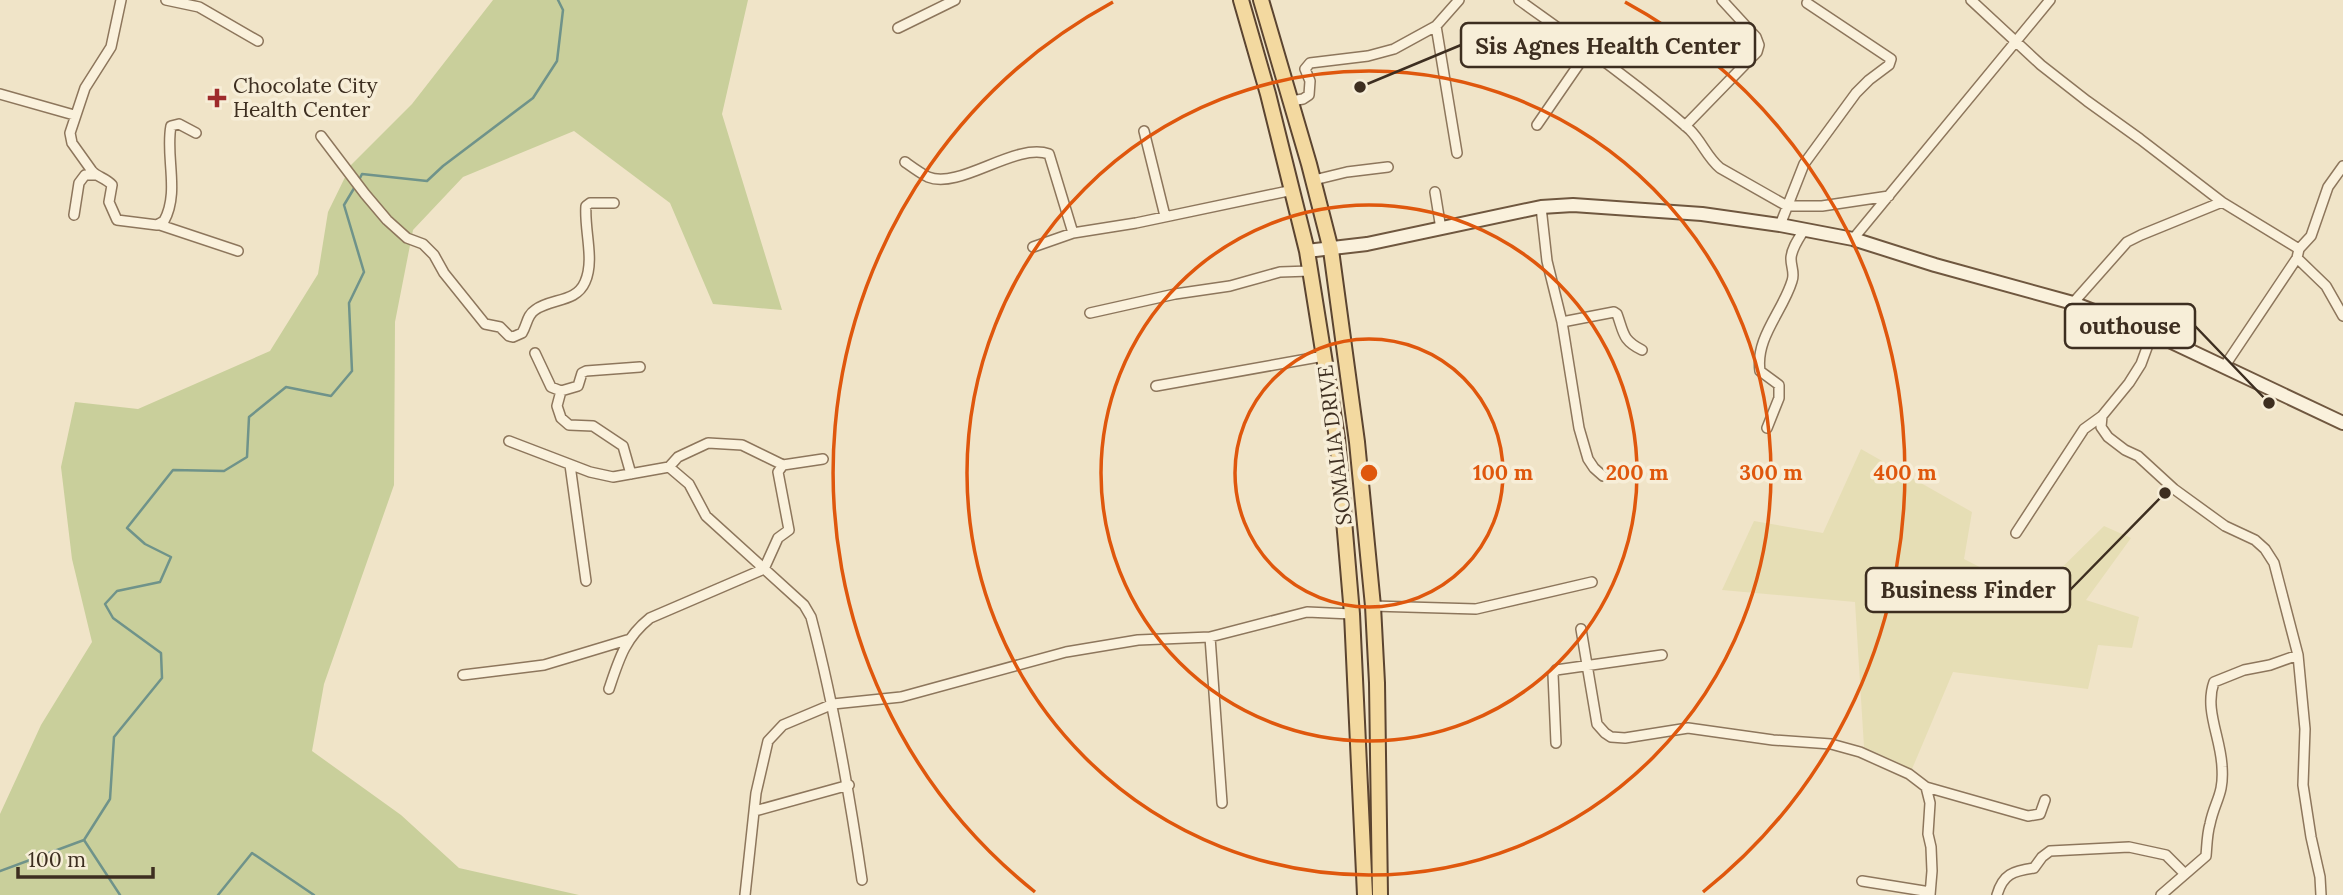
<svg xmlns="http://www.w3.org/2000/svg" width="2343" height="895" viewBox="0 0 2343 895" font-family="Lora,serif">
  <rect width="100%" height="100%" fill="#f0e4c8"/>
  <path fill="#e6deb5" d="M1861 449 1972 512 1964 559 2034 595 2104 526 2131 538 2086 600 2139 617 2132 648 2098 645 2088 689 1953 672 1912 769 1864 747 1855 602 1722 590 1754 521 1823 533Z"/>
  <path fill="#c9cf9b" d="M493 0H748L722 114 782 310 713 304 670 203 574 131 463 177 413 230 395 322 394 485 324 684 312 751 401 815 459 868 579 895H0V814L41 725 92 642 72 559 61 467 75 402 138 409 270 351 318 274 328 212 351 165 412 104Z"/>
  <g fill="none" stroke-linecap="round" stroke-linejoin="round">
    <path stroke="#6f938a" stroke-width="2.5" d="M359 180 362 174 427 181 443 166 533 98 557 61 563 10 558 0
      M84 840 120 895
      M0 871 84 840 110 799 114 737 162 678 161 653 113 618 105 604 117 591 160 582 171 557 145 544 127 528 173 470 224 471 247 457 249 417 286 387 331 396 352 371 349 303 364 272 344 205 356 185
      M218 895 252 853 314 895"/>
    <g stroke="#8d765c" stroke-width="12">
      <path id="street" d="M121 0 111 47 85 88 70 133 72 143 92 171C97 177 106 178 112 185L109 202 117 220 157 225 164 221C180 192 165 156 171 126L179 124 196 133
        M166 0 199 7 258 41
        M1519 0C1576 41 1638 84 1690 130 1702 142 1707 157 1720 168L1787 206H1822L1889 196
        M1971 0 2041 65 2087 101 2140 139 2222 202 2299 249
        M1436 26 1457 153
        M898 28 955 0
        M0 94 74 115
        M1291 101 1303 99 1309 95 1310 81 1305 69 1310 63 1368 56 1394 49 1436 26 1459 0
        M1537 125 1588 51
        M1685 126 1757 52 1759 45 1756 37 1722 0
        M1144 131 1165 216
        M321 136 365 194 387 220 407 238 423 244 434 255 444 273 485 324 500 327 509 336 513 337 522 333C527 325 527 315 535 310 551 298 576 303 585 282 595 260 584 230 586 206L590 203H614
        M905 162C912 167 920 173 928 177 960 190 1015 142 1049 154L1073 233
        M2343 166 2328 187 2311 236 2299 249 2297 258 2326 286 2343 316
        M1314 180 1347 172 1388 167
        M1435 192 1441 229
        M1541 207 1547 261 1562 322 1579 428 1588 459 1594 468 1603 476
        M74 215 79 183 85 175H95
        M160 225 238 251
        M1780 225 1804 164 1856 93 1869 80 1889 65 1891 59 1807 3
        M1853 239 2050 0
        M1033 247 1073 233 1136 223 1293 190
        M2073 303 2127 242 2141 235 2222 202
        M1090 313 1175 294 1230 286 1280 272 1310 271
        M1562 322 1614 312 1617 314C1624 333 1622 340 1642 350
        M2152 334 2141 364 2129 383 2102 416 2101 427 2108 437 2125 450 2138 456 2174 489 2225 526 2255 540 2265 549 2274 563 2298 655 2305 729 2303 785 2311 837 2320 877 2321 895
        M535 353 551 387 561 391 578 386 582 373 586 371 640 367
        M2224 367 2297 258
        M1156 386 1324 356
        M561 391 557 406 561 418 569 425 593 426 623 446 631 474
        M1767 428 1779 398V385L1760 371C1755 338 1783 311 1792 281 1795 273 1791 267 1791 259 1791 249 1799 238 1804 230
        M509 441 590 472 613 477 669 467 678 457 708 443 742 445 783 465
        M570 465 586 581
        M669 467 689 484 706 516 804 605 811 617C834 704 849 791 862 880
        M2016 533 2084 429 2102 416
        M1373 606 1476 609 1592 582
        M1581 629 1597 724 1605 733 1611 737 1625 738 1688 728 1773 740 1831 744 1860 752 1909 774 1926 787 1930 803 1928 834 1931 847 1932 871 1930 895
        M1210 637 1222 803
        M463 675 544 665 627 640
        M609 689C619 659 625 638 650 618L764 569 778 538 789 530 778 472 783 465 823 459
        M1556 743 1553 674 1556 670 1662 655
        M1926 787 2028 816 2040 814 2045 800
        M755 811 849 785
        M1862 881 1930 892
        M745 895 756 793 768 741 783 725 833 704 901 697 1066 652 1138 640 1210 637 1307 612 1352 614
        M1997 895C2003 874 2013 871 2034 868L2042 857 2050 851 2129 847 2166 855 2185 874
        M2161 895 2206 856C2207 845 2207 834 2210 824 2215 800 2224 795 2222 767 2221 738 2204 710 2214 682L2244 670 2270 665 2298 655"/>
    </g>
    <g stroke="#6f573f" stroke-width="16">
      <path id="secondary" d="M1307 251 1367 244 1541 207 1573 205 1702 214 1780 225 1853 239 1935 265 2073 303 2161 337 2343 423"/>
    </g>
    <g stroke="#5b4430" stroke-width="18">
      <path id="primary" d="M1241 0 1268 94 1307 251 1337 438 1352 614 1365 895
        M1261 0 1309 164 1331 250 1357 442 1373 606 1377 683 1380 895"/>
    </g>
    <use href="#street" stroke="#faf1dc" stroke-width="9"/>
    <use href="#secondary" stroke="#faf1dc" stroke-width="12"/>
    <use href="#primary" stroke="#f3d9a0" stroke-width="14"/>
  </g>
  <g fill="none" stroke="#df570d" stroke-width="3.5">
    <circle cx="1369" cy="473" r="134"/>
    <circle cx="1369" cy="473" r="268"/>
    <circle cx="1369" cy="473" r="402"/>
    <path d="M1035 892A536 536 0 0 1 1113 2M1625 2A536 536 0 0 1 1703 892"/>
  </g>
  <path fill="#9e2a2b" stroke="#f7eed8" stroke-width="2.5" d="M213.5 87.5h7v7h7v7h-7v7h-7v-7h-7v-7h7z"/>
  <g text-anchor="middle" stroke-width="7" stroke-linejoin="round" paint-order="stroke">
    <g font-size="21" fill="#3d2e20" stroke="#f7eed8" text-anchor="start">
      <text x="233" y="93">Chocolate City<tspan x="233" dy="24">Health Center</tspan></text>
    </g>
    <g font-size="21" fill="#3d2e20" stroke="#f7eed8">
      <text transform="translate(1335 445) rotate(-97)" y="7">SOMALIA DRIVE</text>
    </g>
  </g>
  <circle cx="1369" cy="473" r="10" fill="#df570d" stroke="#f7eed8" stroke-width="3.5"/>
  <g font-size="21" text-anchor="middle" font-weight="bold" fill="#df570d" stroke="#f7eed8" stroke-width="7" stroke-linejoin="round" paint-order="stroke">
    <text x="1503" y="480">100 m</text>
    <text x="1637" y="480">200 m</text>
    <text x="1771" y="480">300 m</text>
    <text x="1905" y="480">400 m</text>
  </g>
  <path fill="none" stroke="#3d2e20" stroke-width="2.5" d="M1360 87L1461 45M2269 403L2195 326M2165 493L2070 590"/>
  <g fill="#3d2e20" stroke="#f7eed8" stroke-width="2.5">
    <circle cx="1360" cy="87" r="7"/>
    <circle cx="2269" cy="403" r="7"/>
    <circle cx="2165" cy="493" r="7"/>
  </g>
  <g fill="#f7eed8" stroke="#3d2e20" stroke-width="2.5">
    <rect x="1461" y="23" width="294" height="44" rx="7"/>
    <rect x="2065" y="304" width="130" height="44" rx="7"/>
    <rect x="1866" y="568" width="204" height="44" rx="7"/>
  </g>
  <g font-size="23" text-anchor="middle" font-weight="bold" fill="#3d2e20">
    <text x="1608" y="54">Sis Agnes Health Center</text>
    <text x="2130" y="334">outhouse</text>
    <text x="1968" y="598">Business Finder</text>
  </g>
  <path d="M18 867v10h135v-10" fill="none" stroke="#3d2e20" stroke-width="3.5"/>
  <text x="28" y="867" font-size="21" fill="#3d2e20" stroke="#f7eed8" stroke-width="5" paint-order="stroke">100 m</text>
</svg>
